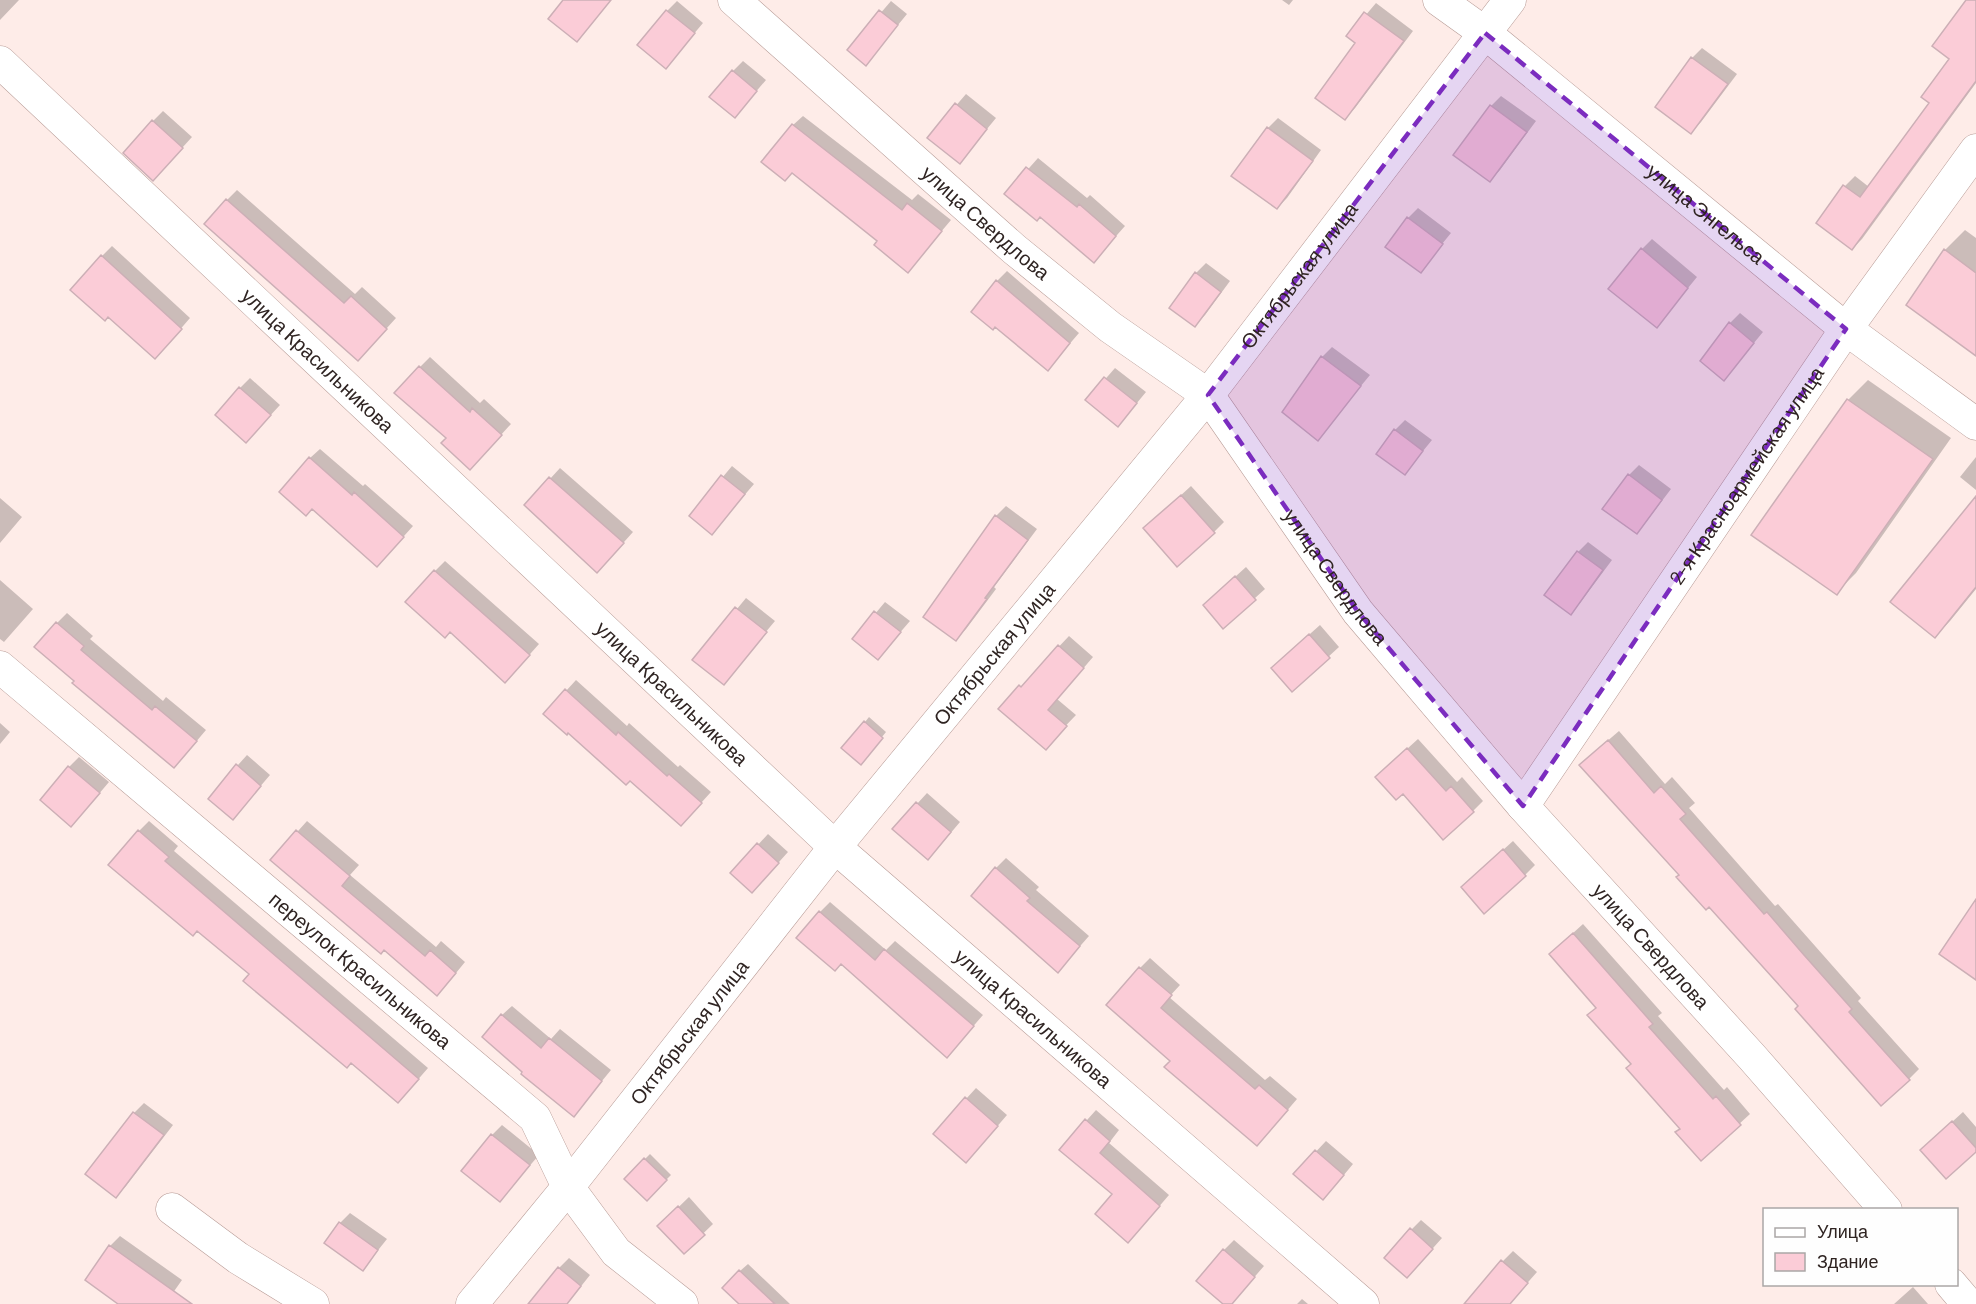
<svg xmlns="http://www.w3.org/2000/svg" width="1976" height="1304" viewBox="0 0 1976 1304" font-family="Barlow,sans-serif">
  <rect width="100%" height="100%" fill="#feece8"/>
  <path fill="#0003" d="M0 0H19L0 20Z
    M1282 0H1293L1289 5Z
    M1968 0H1976V83L1862 239 1852 249 1845 186 1855 176 1869 187 1931 103 1951 59Z
    M677 1 703 23 666 67 667 11Z
    M891 1 907 14 866 64 849 50Z
    M1376 3 1413 31 1355 108 1345 118 1358 43 1348 36Z
    M1702 48 1737 74 1701 122 1691 132 1657 107 1692 58Z
    M743 61 766 80 735 116 733 71Z
    M966 94 996 118 960 162 929 137Z
    M1501 96 1536 121 1500 170 1490 180 1455 154 1491 106Z
    M163 111 192 137 163 169 153 121Z
    M803 116 912 200 918 194 951 220 908 271 879 241 793 125Z
    M1278 118 1321 150 1287 198 1277 208 1268 128Z
    M1038 158 1087 198 1090 195 1125 226 1094 261 1041 215 1006 194Z
    M237 190 355 294 362 287 396 318 368 349 227 200Z
    M1418 208 1451 233 1420 271 1408 218Z
    M1965 230 1976 238V354L1945 250Z
    M1652 239 1697 277 1657 326 1642 249Z
    M112 246 190 318 165 347 102 256Z
    M1206 263 1230 281 1205 315 1195 325 1196 273Z
    M1007 271 1079 333 1048 369 997 281Z
    M1740 313 1763 332 1724 379 1730 323Z
    M1332 347 1370 375 1317 439 1322 357Z
    M430 357 480 403 484 399 511 424 480 458 448 438 420 367Z
    M1115 368 1146 392 1127 415 1087 400Z
    M250 378 280 405 256 431 240 388Z
    M1868 380 1951 438 1856 573 1836 593 1753 534 1848 400Z
    M1405 420 1432 440 1405 473 1395 430Z
    M320 449 363 486 365 484 413 526 387 555 310 458Z
    M1976 457V490L1960 477Z
    M1639 465 1671 489 1646 522 1636 532 1629 475Z
    M732 466 754 484 712 533 691 515Z
    M560 468 633 532 607 561 527 504Z
    M1191 486 1224 522 1214 532 1155 519Z
    M0 498 22 517 0 543Z
    M1976 498V589L1950 621 1935 636Z
    M1006 506 1037 529 994 587 996 589 966 629 956 639 996 516Z
    M1588 542 1612 560 1580 603 1570 613 1578 552Z
    M445 561 539 644 515 671 435 571Z
    M1246 567 1265 589 1224 626 1215 595Z
    M0 580 33 609 4 642 0 639Z
    M746 598 775 621 723 683 695 660Z
    M885 602 910 621 878 658 854 639Z
    M67 613 93 636 90 639 163 701 166 697 206 730 184 756 76 680 57 623Z
    M1320 625 1339 647 1292 690 1283 658Z
    M1069 636 1093 657 1057 699 1076 715 1052 740 1000 709Z
    M576 680 627 726 629 723 678 767 680 765 711 792 691 814 545 714Z
    M869 717 886 732 865 758V722Z
    M0 723 10 732 0 744Z
    M1619 731 1665 784 1672 777 1695 803 1689 808 1775 906 1778 904 1861 998 1858 1001 1919 1069 1909 1079 1800 1006 1681 874 1591 755Z
    M1418 739 1457 782 1462 777 1483 801 1473 811 1387 767Z
    M247 755 270 775 242 808 238 765Z
    M79 757 109 782 81 815 69 767Z
    M927 793 960 822 938 848 894 829Z
    M149 821 178 846 174 851 428 1068 408 1091 251 974 139 831Z
    M307 821 359 865 350 875 436 947 441 941 465 962 447 984 384 949 272 860Z
    M768 834 788 852 762 881 732 873Z
    M1513 841 1535 865 1525 875 1473 877Z
    M1006 858 1039 887 1036 890 1089 936 1067 961 996 868Z
    M830 902 886 950 895 941 983 1015 956 1046 820 912Z
    M1583 924 1662 1013 1658 1016 1724 1090 1727 1087 1750 1114 1701 1159 1681 1129 1633 1064 1561 944Z
    M1150 958 1180 985 1169 997 1265 1080 1270 1076 1297 1099 1267 1134 1172 1061 1140 968Z
    M512 1006 551 1039 560 1029 611 1070 574 1115 502 1015Z
    M976 1088 1007 1115 976 1151 935 1133Z
    M144 1103 173 1125 126 1186 116 1196 87 1174 134 1113Z
    M1096 1110 1119 1130 1109 1143 1169 1195 1138 1231 1114 1194 1061 1149Z
    M1963 1112 1976 1127V1150L1932 1140Z
    M502 1125 539 1155 500 1200 492 1135Z
    M1326 1141 1353 1164 1333 1188 1295 1174Z
    M650 1154 671 1175 647 1199 626 1178Z
    M689 1197 713 1224 684 1252 659 1226Z
    M350 1213 387 1239 363 1269 340 1223Z
    M1421 1220 1442 1238 1417 1266 1411 1230Z
    M120 1236 182 1280 165 1304H121L110 1246Z
    M1234 1240 1264 1266 1231 1304H1225L1224 1250Z
    M1513 1251 1537 1272 1509 1304H1477L1503 1261Z
    M569 1258 590 1275 567 1304H547L559 1268Z
    M748 1264 790 1304H741L740 1271Z
    M1913 1287 1928 1304H1894Z
    M1302 1299 1308 1304H1297Z"/>
  <path fill="#fbccd7" stroke="#ccafb6" stroke-width="1.5" d="M563 0H611L577 42 548 19Z
    M1966 0H1976V81L1852 250 1816 223 1843 185 1860 197 1929 103 1921 97 1949 59 1932 46Z
    M666 10 695 33 666 69 637 45Z
    M879 10 898 25 866 66 847 50Z
    M1364 12 1404 41 1345 120 1315 98 1355 43 1346 36Z
    M1691 57 1728 84 1691 134 1655 107Z
    M732 70 757 91 735 118 709 97Z
    M955 103 987 129 960 164 927 138Z
    M1490 105 1527 132 1490 182 1453 155Z
    M152 120 183 148 153 181 123 153Z
    M792 124 902 210 907 203 942 231 908 273 874 245 877 241 792 173 785 181 761 162Z
    M1267 127 1313 161 1277 209 1231 176Z
    M1026 167 1077 207 1079 204 1116 236 1094 263 1040 217 1037 221 1004 194Z
    M226 199 344 303 351 296 387 329 358 361 204 224Z
    M1407 217 1443 244 1421 273 1385 247Z
    M1641 248 1688 288 1657 328 1608 289Z
    M1944 249 1976 273V356L1906 305Z
    M101 255 182 329 155 359 108 317 105 321 70 290Z
    M1195 272 1221 292 1195 327 1169 308Z
    M996 280 1070 343 1048 371 995 327 993 330 971 312Z
    M1729 322 1754 343 1724 381 1700 361Z
    M1321 356 1361 386 1318 441 1282 412Z
    M419 366 470 412 472 408 502 435 470 470 441 443 446 438 394 393Z
    M1104 377 1137 403 1118 427 1085 400Z
    M239 387 271 415 246 443 215 415Z
    M1847 399 1933 459 1837 595 1751 535Z
    M1394 429 1423 451 1405 475 1376 454Z
    M309 457 352 495 354 492 404 537 377 567 312 509 306 516 279 492Z
    M1628 474 1662 500 1637 534 1602 509Z
    M721 475 745 494 712 535 689 516Z
    M549 477 624 543 597 573 524 505Z
    M1181 495 1215 533 1177 567 1143 528Z
    M1976 496V587L1935 638 1890 602Z
    M995 515 1028 540 985 598 987 599 956 641 923 617Z
    M1577 551 1603 570 1571 615 1544 595Z
    M434 570 530 655 505 683 450 632 445 638 405 602Z
    M1235 576 1256 600 1223 629 1203 605Z
    M735 607 767 632 724 685 692 660Z
    M874 611 901 632 878 660 852 639Z
    M56 622 84 646 81 650 152 710 155 706 197 741 174 768 72 683 74 681 34 647Z
    M1309 634 1330 658 1292 692 1271 668Z
    M1058 645 1084 668 1048 710 1067 726 1046 750 998 709 1019 685 1021 687Z
    M565 689 616 735 618 732 667 776 669 774 702 803 681 826 630 781 626 785 568 733 567 735 543 714Z
    M864 721 883 738 861 765 841 748Z
    M1608 740 1654 793 1661 786 1686 814 1680 819 1764 914 1767 912 1804 955 1852 1009 1849 1012 1910 1080 1881 1106 1795 1009 1798 1006 1709 907 1706 910 1676 877 1679 875 1579 765Z
    M1407 748 1446 791 1451 786 1474 812 1443 840 1403 794 1396 800 1375 777Z
    M236 764 261 786 233 820 208 799Z
    M68 766 100 793 71 827 40 800Z
    M916 802 951 832 928 860 892 829Z
    M138 830 169 857 165 861 419 1079 398 1103 351 1063 347 1068 243 981 249 974 197 931 193 936 108 865Z
    M296 830 350 876 342 886 425 956 430 950 456 973 437 996 384 950 381 954 270 860Z
    M757 843 779 863 752 893 730 873Z
    M1503 849 1526 876 1484 914 1461 887Z
    M995 867 1030 898 1027 901 1080 946 1058 973 971 896Z
    M1976 899V980L1939 954Z
    M819 911 875 960 884 949 974 1026 947 1058 841 964 835 971 796 938Z
    M1573 933 1653 1024 1649 1027 1713 1099 1716 1096 1741 1125 1701 1161 1675 1132 1680 1129 1626 1068 1631 1064 1587 1015 1596 1008 1549 954Z
    M1139 967 1172 995 1161 1008 1255 1089 1259 1085 1288 1110 1257 1146 1164 1067 1170 1061 1106 1005Z
    M501 1014 541 1048 549 1038 602 1081 574 1117 521 1074 522 1072 482 1037Z
    M965 1097 998 1126 966 1163 933 1134Z
    M133 1112 164 1135 116 1198 85 1174Z
    M1085 1119 1110 1141 1100 1153 1160 1206 1128 1243 1095 1214 1112 1194 1059 1150Z
    M1952 1121 1976 1148V1152L1946 1179 1920 1150Z
    M491 1134 530 1165 500 1202 461 1171Z
    M1315 1150 1344 1175 1323 1200 1293 1174Z
    M644 1158 667 1180 647 1201 624 1179Z
    M678 1206 705 1235 684 1254 657 1226Z
    M339 1222 378 1250 363 1271 324 1243Z
    M1410 1228 1433 1249 1407 1278 1384 1258Z
    M109 1245 192 1304H118L85 1280Z
    M1223 1249 1255 1277 1232 1304H1223L1196 1281Z
    M1501 1260 1528 1283 1510 1304H1464Z
    M558 1267 581 1286 567 1304H528Z
    M739 1270 775 1304H739L722 1288Z"/>
  <g fill="none" stroke-linecap="round" stroke-linejoin="round">
    <g stroke="#b79b96" stroke-width="33">
      <g id="minor">
        <path id="s1" d="M734 0 1014 249 1110 327 1208 395 1358 612 1523 806 1752 1057 1886 1210"/>
        <path id="s2" d="M1439 0 1485 33 1846 329 1976 424"/>
        <path id="s3" d="M0 62 835 847 1363 1304"/>
        <path id="s4" d="M0 667 535 1118 568 1187 616 1252 682 1304"/>
        <path id="s5" d="M1523 806 1846 329 1976 150"/>
        <path d="M172 1209 238 1258 313 1304"/>
        <path d="M1951 1284 1968 1304"/>
        <path id="s6" d="M472 1304 568 1187 835 847 1208 395 1510 0"/>
      </g>
    </g>
    <use href="#minor" stroke="#fff" stroke-width="32"/>
  </g>
  <path fill="#7b2cbf" fill-opacity="0.2" stroke="#7b2cbf" stroke-width="4.5" stroke-dasharray="12 8" stroke-linejoin="round" d="M1485 33 1846 329 1523 806 1358 612 1208 395Z"/>
  <g text-anchor="middle" stroke-width="6" stroke-linejoin="round" paint-order="stroke">
    <g font-size="20" fill="#2f2422" stroke="#fefefe">
      <text dy="7" stroke="none"><textPath href="#s2" startOffset="342">улица Энгельса</textPath></text>
      <text dy="7" stroke="none"><textPath href="#s1" startOffset="336">улица Свердлова</textPath></text>
      <text dy="7" stroke="none"><textPath href="#s6" startOffset="1320">Октябрьская улица</textPath></text>
      <text dy="7" stroke="none"><textPath href="#s3" startOffset="436">улица Красильникова</textPath></text>
      <text dy="7" stroke="none"><textPath href="#s5" startOffset="399">2-я Красноармейская улица</textPath></text>
      <text dy="7" stroke="none"><textPath href="#s1" startOffset="840">улица Свердлова</textPath></text>
      <text dy="7" stroke="none"><textPath href="#s6" startOffset="834">Октябрьская улица</textPath></text>
      <text dy="7" stroke="none"><textPath href="#s3" startOffset="922">улица Красильникова</textPath></text>
      <text dy="7" stroke="none"><textPath href="#s1" startOffset="1326">улица Свердлова</textPath></text>
      <text dy="7" stroke="none"><textPath href="#s4" startOffset="471">переулок Красильникова</textPath></text>
      <text dy="7" stroke="none"><textPath href="#s3" startOffset="1408">улица Красильникова</textPath></text>
      <text dy="7" stroke="none"><textPath href="#s6" startOffset="348">Октябрьская улица</textPath></text>
    </g>
  </g>
  <rect x="1763" y="1208" width="195" height="78" fill="#fefefe" stroke="#aba7a6" stroke-width="1.5"/>
  <rect x="1775" y="1228" width="30" height="9" fill="#ffffff" stroke="#aba7a6" stroke-width="1.5"/>
  <text x="1817" y="1238" font-size="18" fill="#2f2422">Улица</text>
  <rect x="1775" y="1253" width="30" height="18" fill="#fbccd7" stroke="#aba7a6" stroke-width="1.5"/>
  <text x="1817" y="1268" font-size="18" fill="#2f2422">Здание</text>
</svg>
